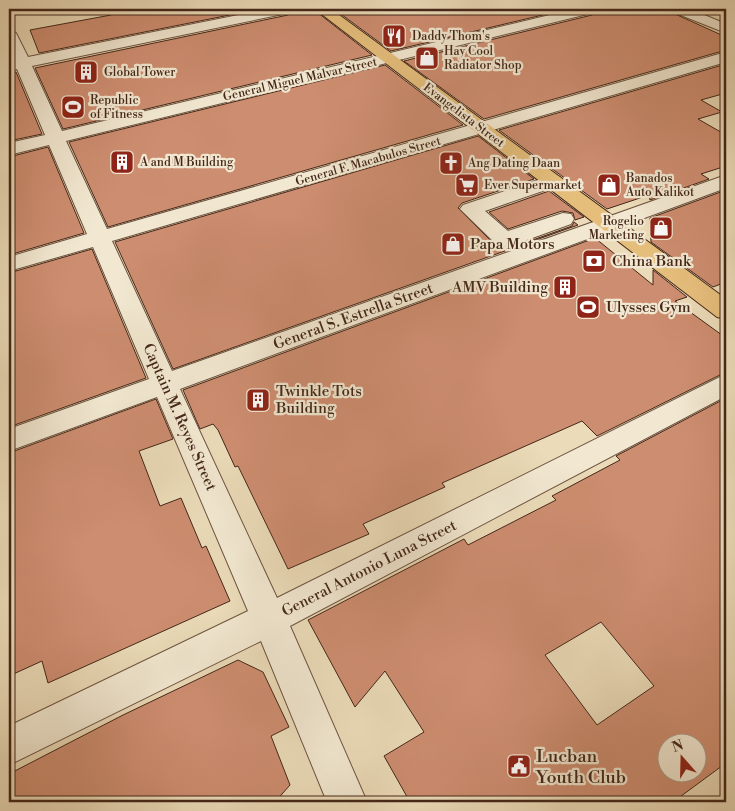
<svg xmlns="http://www.w3.org/2000/svg" width="735" height="811" viewBox="0 0 735 811" font-family="'Libre Bodoni',serif">
  <rect width="100%" height="100%" fill="#ebdbb8"/>
  <filter id="stains"><feTurbulence type="fractalNoise" baseFrequency=".004" numOctaves="4"/><feColorMatrix values="0 0 0 0 .2 0 0 0 0 .09 0 0 0 0 .02 0 0 0 .5 -.17"/></filter>
  <radialGradient id="worn" r=".72"><stop offset=".6" stop-color="#630" stop-opacity="0"/><stop offset="1" stop-color="#630" stop-opacity=".3"/></radialGradient>
  <path fill="#cd8d70" stroke="#442719" fill-rule="evenodd" d="M106 9H260L39 53 30 30 111 15Z
    M297 9H313L372 55 63 129 35 68 288 15Z
    M334 9H568L391 51Z
    M601 9H664L726 37V50L484 119 404 61 592 15Z
    M726 64V93L701 100 722 112 698 119 726 135V166L701 174 709 179 650 200 649 195 607 209 499 130Z
    M385 65 463 125 108 227 69 142Z
    M16 72 42 134 9 141V73Z
    M478 136 534 179 462 203 458 208 496 246 505 249 513 247 572 226 574 222 578 225 173 369 115 242Z
    M48 147 84 233 9 255V157Z
    M726 190V282L713 287 651 242 650 218Z
    M549 191 584 217 575 220 573 213 562 211 508 229 489 212Z
    M595 238 653 285V270L687 297 675 301 726 338V372L597 436 582 421 442 483 445 487 363 524 369 534 288 569 238 466 235 467 218 430 213 424 200 429 183 390Z
    M92 249 146 378 9 427V273Z
    M726 398V763L673 802H410L384 756 424 732 385 671 355 707 308 620 464 539 468 545 556 500 552 496 620 460 616 456ZM601 622 654 686 597 725 545 655ZM668 744H698V774H668Z
    M156 399 173 439 139 451 160 506 181 498 202 548 206 546 230 601 48 683 42 661 9 676V453Z
    M238 660 263 672 289 727 271 736 290 785 275 802H9V774L123 715Z"/>
  <g fill="none" stroke-linecap="round" stroke-linejoin="round">
    <g stroke="#6e5441" stroke-width="2">
      <path id="minor" d="M268 9H295L288 13 32 66 62 131 575 9H599L592 13 66 141 107 229 726 52V62L112 241 172 371 726 175V188L180 389 277 598 726 374V396L290 626 367 802H327L261 641 9 765V726L248 611 157 397 9 451V429L149 379 93 247 9 271V257L87 234 49 145 9 155V143L45 135 17 69 9 71V61L13 60 9 50V29L16 33 28 57Z
        M671 9H690L726 24V33L673 12Z
        M553 175 560 177 563 181 560 185 485 211 508 231 563 213 571 214 574 219 571 224 513 245 505 247 497 245 460 209 463 205Z"/>
    </g>
    <g stroke="#442719" stroke-width="2">
      <path id="major" d="M315 9H331L726 299V319L717 317Z"/>
    </g>
    <use href="#minor" fill="#f2e8d1" fill-rule="evenodd"/>
    <use href="#major" fill="#e6be7c" fill-rule="evenodd"/>
  </g>
  <defs>
    <g id="restaurant-square" transform="scale(1.25)"><rect x="-9" y="-9" width="18" height="18" rx="4" fill="#8f2418" stroke="#f2e8d1"/><path d="M-5-6h1v4h1v-4h1v4h1v-4h1v5L-1.5 .5V6h-2V.5L-5-1ZM5-6V6H3V1.5H1.5Q1.5-4 5-6Z" fill="#fff"/></g>
    <g id="shop-square" transform="scale(1.25)"><rect x="-9" y="-9" width="18" height="18" rx="4" fill="#8f2418" stroke="#f2e8d1"/><path d="M-5-2.5h2.3a2.7 3.5 0 0 1 5.4 0H5L5.5 6h-11ZM-1.5-2.5h3a1.5 2.3 0 0 0-3 0Z" fill="#fff"/></g>
    <g id="building-square" transform="scale(1.25)"><rect x="-9" y="-9" width="18" height="18" rx="4" fill="#8f2418" stroke="#f2e8d1"/><path d="M-4-6H4V6H1V3H-1V6H-4ZM-2.5-4.3h1.7v1.8h-1.7ZM.8-4.3h1.7v1.8H.8ZM-2.5-1h1.7V.8h-1.7ZM.8-1h1.7V.8H.8Z" fill="#fff"/></g>
    <g id="stadium-square" transform="scale(1.25)"><rect x="-9" y="-9" width="18" height="18" rx="4" fill="#8f2418" stroke="#f2e8d1"/><path d="M0-5a6.5 5 0 1 0 0 10a6.5 5 0 1 0 0-10ZM-3.5-1.8h7v3.6h-7Z" fill="#fff"/></g>
    <g id="church-square" transform="scale(1.25)"><rect x="-9" y="-9" width="18" height="18" rx="4" fill="#8f2418" stroke="#f2e8d1"/><path d="M-1.2-6h2.4v3.5h3.3v2.4h-3.3V6h-2.4V-.1h-3.3v-2.4h3.3Z" fill="#fff"/></g>
    <g id="supermarket-square" transform="scale(1.25)"><rect x="-9" y="-9" width="18" height="18" rx="4" fill="#8f2418" stroke="#f2e8d1"/><path d="M-6-5.5h2.5l.6 2H6L4.5 2H-2.5L-4.4-4H-6ZM-1.5 3.2a1.3 1.3 0 1 0 .1 0ZM3 3.2a1.3 1.3 0 1 0 .1 0Z" fill="#fff"/></g>
    <g id="bank-square" transform="scale(1.25)"><rect x="-9" y="-9" width="18" height="18" rx="4" fill="#8f2418" stroke="#f2e8d1"/><path d="M-6-4H6V4H-6ZM0-2.3a2.3 2.3 0 1 0 0 4.6a2.3 2.3 0 1 0 0-4.6Z" fill="#fff"/></g>
    <g id="civic-square" transform="scale(1.25)"><rect x="-9" y="-9" width="18" height="18" rx="4" fill="#8f2418" stroke="#f2e8d1"/><path d="M-.6-6.5H3V-4.5H.6V-3L4-1V1h2V6H-6V1h2V-1L-.6-3ZM-1.2 2.5V6h2.4V2.5Z" fill="#fff"/></g>
  </defs>
  <g fill-rule="evenodd">
    <use href="#restaurant-square" x="394" y="36"/>
    <use href="#shop-square" x="427" y="58"/>
    <use href="#building-square" x="86" y="72"/>
    <use href="#stadium-square" x="73" y="107"/>
    <use href="#building-square" x="122" y="162"/>
    <use href="#church-square" x="451" y="163"/>
    <use href="#supermarket-square" x="467" y="185"/>
    <use href="#shop-square" x="609" y="185"/>
    <use href="#shop-square" x="661" y="228"/>
    <use href="#shop-square" x="453" y="244"/>
    <use href="#bank-square" x="594" y="261"/>
    <use href="#building-square" x="565" y="287"/>
    <use href="#stadium-square" x="588" y="307"/>
    <use href="#building-square" x="258" y="400"/>
    <use href="#civic-square" x="519" y="766"/>
  </g>
  <g text-anchor="middle" stroke-width="4.5" stroke-linejoin="round" paint-order="stroke">
    <g font-size="12" fill="#442719" stroke="#f2e8d1" text-anchor="start">
      <text x="412" y="40">Daddy Thom's</text>
      <text x="444" y="55">Hay Cool<tspan x="444" dy="14">Radiator Shop</tspan></text>
      <text x="104" y="76">Global Tower</text>
      <text x="90" y="104">Republic<tspan x="90" dy="14">of Fitness</tspan></text>
      <text x="140" y="166">A and M Building</text>
      <text x="468" y="167">Ang Dating Daan</text>
      <text x="626" y="182">Banados<tspan x="626" dy="14">Auto Kalikot</tspan></text>
      <text x="484" y="189">Ever Supermarket</text>
      <text x="644" y="225" text-anchor="end">Rogelio<tspan x="644" dy="14">Marketing</tspan></text>
    </g>
    <g font-size="12" fill="#442719" stroke="#f2e8d1">
      <text transform="translate(300 79) rotate(-13)" y="4">General Miguel Malvar Street</text>
      <text transform="translate(464 115) rotate(37)" y="4">Evangelista Street</text>
      <text transform="translate(368 161) rotate(-16)" y="4">General F. Macabulos Street</text>
    </g>
    <g font-size="15" fill="#442719" stroke="#f2e8d1" text-anchor="start">
      <text x="470" y="249">Papa Motors</text>
      <text x="612" y="266">China Bank</text>
      <text x="548" y="292" text-anchor="end">AMV Building</text>
      <text x="606" y="312">Ulysses Gym</text>
      <text x="276" y="396">Twinkle Tots<tspan x="276" dy="17">Building</tspan></text>
    </g>
    <g font-size="15" fill="#442719" stroke="#f2e8d1">
      <text transform="translate(353 316) rotate(-20)" y="5">General S. Estrella Street</text>
      <text transform="translate(180 417) rotate(66)" y="5">Captain M. Reyes Street</text>
      <text transform="translate(369 568) rotate(-27)" y="5">General Antonio Luna Street</text>
    </g>
    <g font-size="18" fill="#442719" stroke="#f2e8d1" text-anchor="start">
      <text x="536" y="762">Lucban<tspan x="536" dy="21">Youth Club</tspan></text>
    </g>
  </g>
  <rect width="735" height="811" fill="none" stroke="#ebdbb8" stroke-width="30"/>
  <rect x="10" y="10" width="715" height="791" fill="none" stroke="#442719" stroke-width="2.5"/>
  <rect x="15" y="15" width="705" height="781" fill="none" stroke="#442719"/>
  <g transform="translate(682 758) rotate(340)"><circle r="24" fill="#f2e8d1" stroke="#ac9b87"/>
  <path d="M0-4L9 19L0 12L-9 19Z" fill="#8f2418"/>
  <text y="-8" font-size="14" font-weight="bold" text-anchor="middle" fill="#442719">N</text>
  </g>
  <rect width="100%" height="100%" filter="url(#stains)"/>
  <rect width="100%" height="100%" fill="url(#worn)"/>
</svg>
